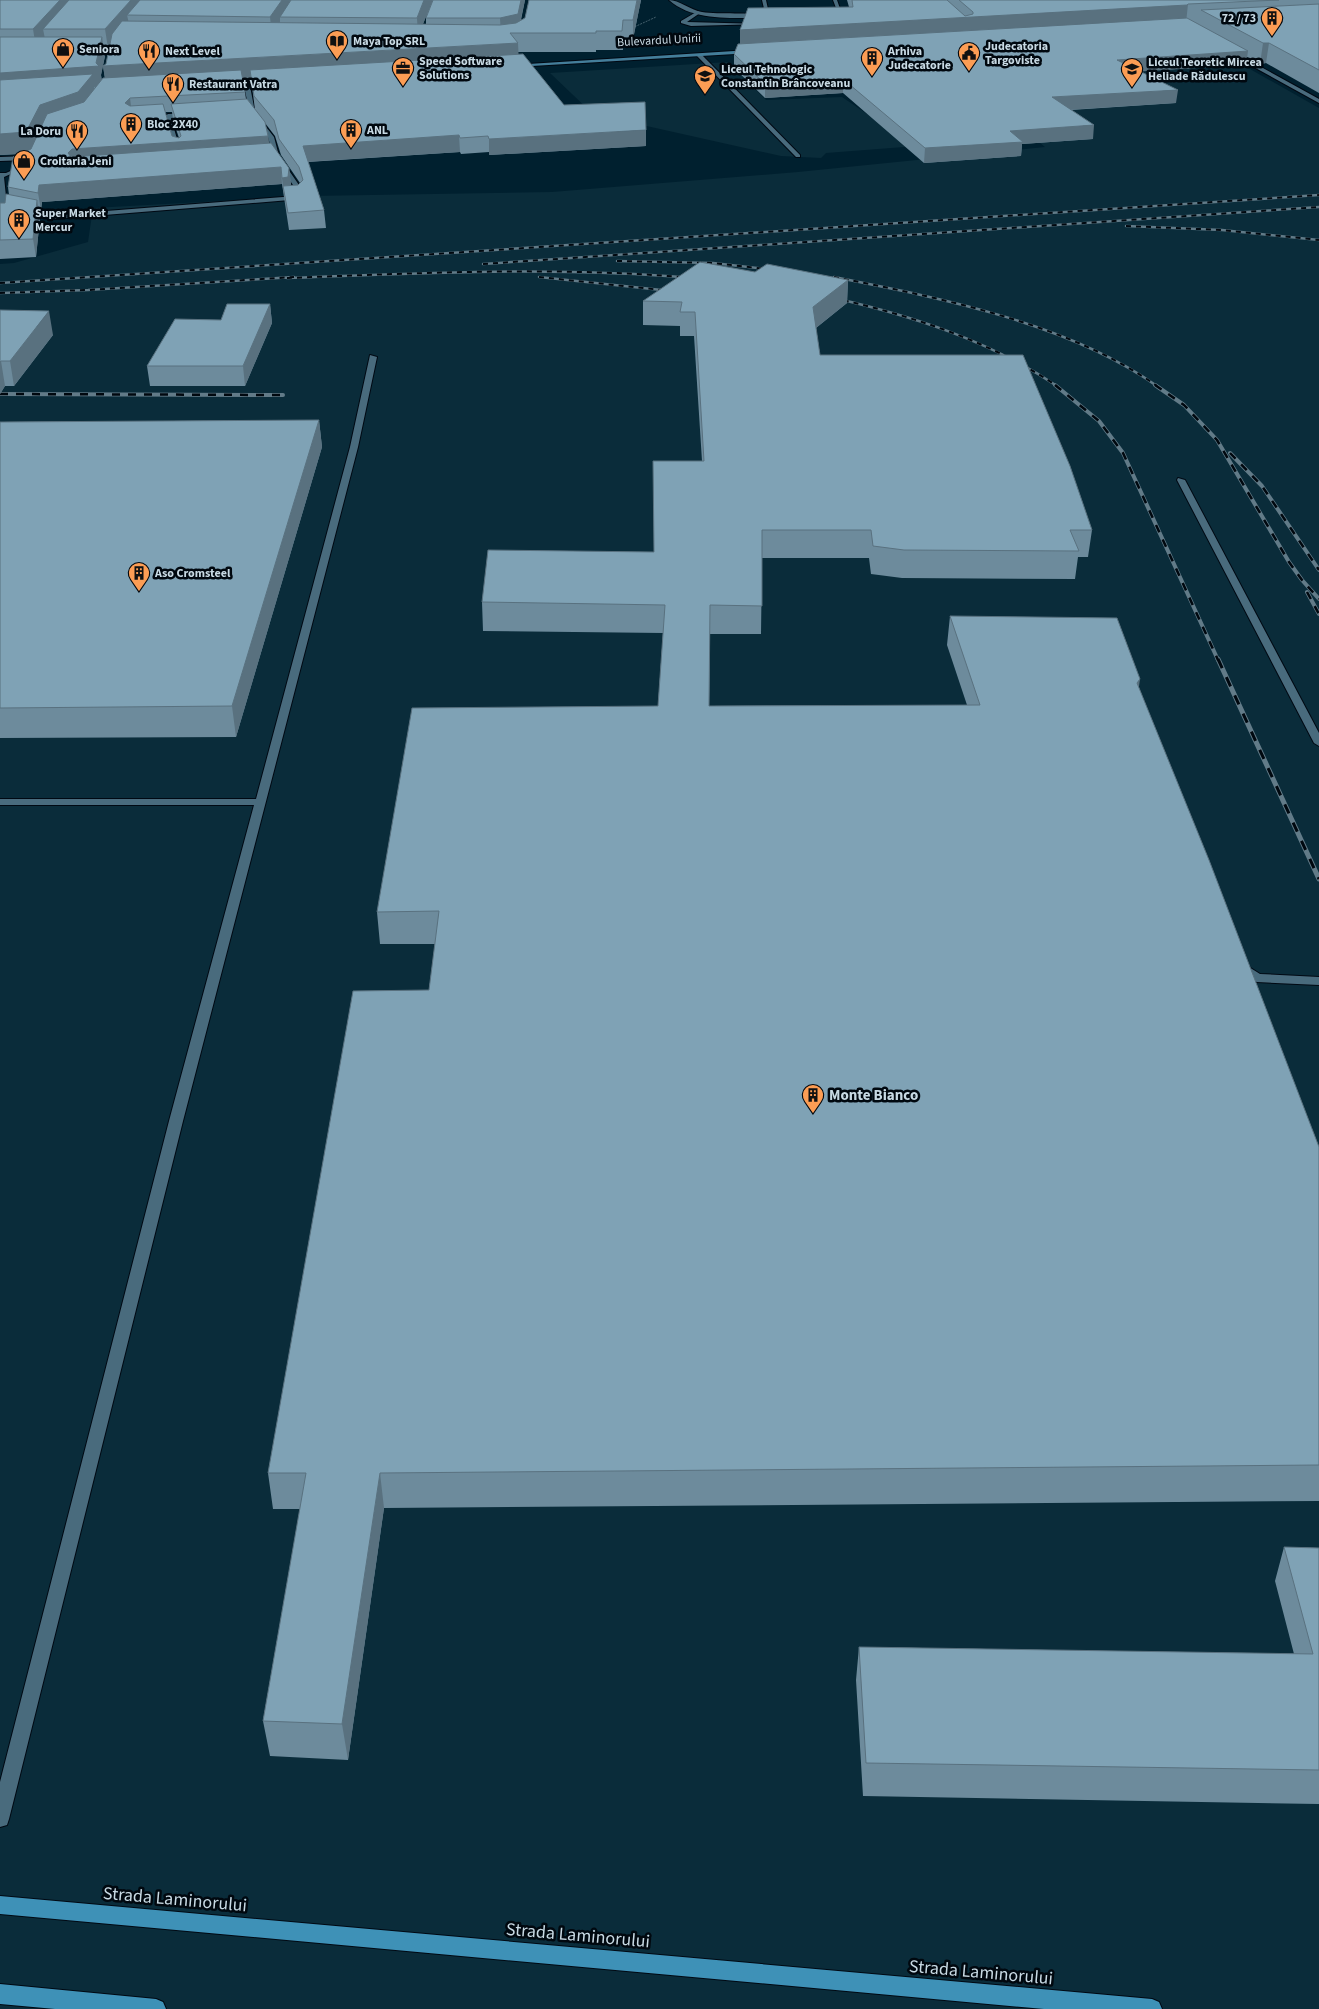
<svg xmlns="http://www.w3.org/2000/svg" width="1319" height="2009" viewBox="0 0 1319 2009" font-family="'Source Sans 3',sans-serif">
  <rect width="100%" height="100%" fill="#00202f"/>
  <path fill="#0a2c3a" d="M1186 33 1319 108V2009H0V264L14 263 88 242 93 208 310 196 552 192 798 172 1045 147 1012 120Z
    M728 62 766 100 842 97 876 120 930 145 826 153 821 158 781 156 593 114 550 73Z"/>
  <g fill="none" stroke-linecap="round" stroke-linejoin="round">
    <g stroke="#000913" stroke-width="2">
      <path id="service" d="M762 0H766L770 18 766 17Z
        M833 0H837L843 17 839 16Z
        M698 11 700 13 687 22 762 24 691 26 681 23V21Z
        M1232 51 1319 99V103L1230 54Z
        M697 54H701L800 155V157H796L697 56Z
        M256 119H260L274 137 279 156 299 185 302 199 55 219 20 210 23 208 55 215 296 196 291 193 293 185 273 156 268 137Z
        M0 157 28 156 31 158 28 160 0 161Z
        M24 165 29 166 4 177 7 206 0 208V173H6Z
        M370 355 377 357 358 447 183 1121 9 1819 7 1825 0 1827V1782L169 1121 254 805H0V799H256L350 447Z
        M1178 478 1185 480 1319 733V746L1314 743 1177 480Z
        M1241 962 1260 974 1319 977V985L1257 982 1253 981 1235 966Z"/>
    </g>
    <g stroke="#000913" stroke-width="2">
      <path id="minor" d="M669 0C679 0 690 10 702 12 719 15 752 11 764 17 759 19 751 18 745 18 719 18 689 18 669 0Z
        M246 79 249 81 255 112 252 114 242 112 249 110 243 81Z
        M168 114 188 113 191 115 171 118 181 153 176 152 165 116Z"/>
    </g>
    <g stroke="#000913" stroke-width="2">
      <path id="secondary" d="M750 50 752 53 515 67 512 65Z
        M268 78 270 81 226 84 223 82Z"/>
    </g>
    <g stroke="#000913" stroke-width="2">
      <path id="primary" d="M0 1896 1152 1999 1159 2002 1162 2009H1044L0 1914Z
        M0 1984 156 1999 163 2002 166 2009H55L0 2004Z"/>
    </g>
    <path stroke="#45606d" stroke-width="1" stroke-dasharray="2 1" stroke-linecap="butt" d="M632 28 656 17"/>
    <use href="#service" fill="#496b7d" fill-rule="evenodd"/>
    <use href="#minor" fill="#496b7d" fill-rule="evenodd"/>
    <use href="#secondary" fill="#447e9a" fill-rule="evenodd"/>
    <use href="#primary" fill="#3e91b7" fill-rule="evenodd"/>
    <g stroke="#627b88" stroke-width="2.5">
      <path id="rail-far2" d="M1126 226 1222 230 1319 240
        M617 261 713 263 775 270
        M483 264 1319 207
        M539 277 671 291
        M834 277C940 298 1068 323 1157 386
        M287 278C423 273 557 266 693 278
        M0 283 1319 195
        M0 293 88 290 294 277
        M834 298C913 316 990 341 1057 386"/>
    </g>
    <g stroke="#627b88" stroke-width="4">
      <path id="rail-far1" d="M1055 385 1099 421 1123 453 1218 660
        M1155 385 1184 405 1217 440 1289 562 1302 580 1319 599
        M0 394 283 395
        M1230 453 1262 486 1319 570
        M1307 592 1319 614"/>
    </g>
    <g stroke="#627b88" stroke-width="5">
      <path id="rail" d="M1218 659 1319 879"/>
    </g>
    <use href="#rail-far2" stroke="#00080f" stroke-width="2" stroke-dasharray="5" stroke-linecap="butt"/>
    <use href="#rail-far1" stroke="#00080f" stroke-width="2.5" stroke-dasharray="8" stroke-linecap="butt"/>
    <use href="#rail" stroke="#00080f" stroke-width="3" stroke-dasharray="10" stroke-linecap="butt"/>
  </g>
  <path fill="#6d8b9c" fill-rule="evenodd" d="M0 0H525L521 20 525 18 529 0H641L633 39H623V50H596V52H518V55L564 105 646 146 489 155V152L461 154 460 152 308 162 324 210 326 228 289 230 282 184 42 202 41 210H39L40 218 36 257 0 259V203H5L9 195 8 187 20 154 0 155ZM427 14 426 18V24H423ZM109 46 106 64 103 66 105 78 102 81 101 75 105 56 104 48H108ZM243 78H251L255 110 246 99ZM165 112H172L173 120 179 138 172 136ZM265 123 275 136 281 155 300 183 298 185H291L289 168 269 144 268 136Z
    M847 0H1319V93L1266 63 1260 64 1247 57 1246 65 1141 71 1176 103 1071 110 1093 139 1022 144 1021 156 924 163 843 93 765 98 734 68V54L740 44 849 7Z
    M755 272 848 280 847 303 816 328 820 355 1092 530 1088 557H1078L1075 579 902 578 871 574 869 558H762L761 634H710L709 706 967 705 947 645 950 616 1139 688 1319 1147V1501L384 1508 348 1760 270 1756 263 1721 300 1509H273L268 1473 429 990 435 944H380L377 912 658 706 663 633 483 631 482 602 654 552 702 461 694 336H680V326L643 325V301Z
    M270 304 272 323 245 386H150L147 366Z
    M0 310 53 335 14 386H5L0 394Z
    M319 420 322 447 236 737 0 738V422Z
    M1284 1547 1319 1548V1804L863 1796 856 1680 859 1647 1294 1654 1275 1581Z"/>
  <path fill="#59717f" d="M60 0H78L43 29 45 39 36 48 33 29Z
    M131 0H148L127 15 129 24 108 48 105 29Z
    M282 0H297L280 17V23L272 35 270 17Z
    M424 0H433L418 36 417 18Z
    M521 0H525L518 32 510 33 501 36 500 18Z
    M637 0H641L633 39V20Z
    M1188 4 1186 23 740 50V30Z
    M102 37 105 56 101 75 102 86 94 87 96 94 30 153 0 155V73L96 63Z
    M518 43 519 63 250 70 251 78 106 86 103 66Z
    M1263 43H1269L1266 63 1260 64Z
    M1248 51 1246 65 1115 73 1117 60Z
    M843 79V93L765 98V84Z
    M1178 90 1176 103 1050 111 1052 97Z
    M130 98 132 114 125 103Z
    M1094 125 1093 139 1022 144 1021 156 924 163 925 148 1010 131Z
    M646 130V146L489 155V139Z
    M459 135 460 152 304 162 303 146Z
    M268 136 270 152 70 169 68 153 72 149Z
    M281 167 282 184 42 202 41 210 38 193 39 185Z
    M289 168 291 185 283 186 284 195 282 178Z
    M37 200 40 218 36 257 33 239Z
    M848 280 847 303 812 331 813 307Z
    M270 304 272 323 245 386 243 366Z
    M49 311 53 335 14 386 10 361Z
    M1 361 5 386 0 394V362Z
    M319 420 322 447 236 737 232 706Z
    M1140 679 1136 709 1137 683Z
    M380 1473 384 1508 348 1760 342 1724Z"/>
  <path fill="#7fa2b5" stroke="#59717f" d="M0 0H60L33 29H0Z
    M69 0H131L105 29H43Z
    M140 0H282L270 17 127 15Z
    M291 0H424L417 18 280 17Z
    M433 0H521L518 14 500 18H426Z
    M529 0H637L633 20H623L622 31H596V33H510L518 43 103 66 106 64 112 34 122 21 500 25 516 23 525 18Z
    M852 0H947L965 16 973 14V12L959 0H1279L1188 4 1187 5 740 30 748 8 853 7Z
    M1319 4V70L1269 43H1263L1201 10Z
    M1187 18 1248 51 1117 60 1178 90 1052 97 1094 125 1010 131 1023 142 925 148 843 79 765 84 734 54 738 44Z
    M0 37H102L96 63 99 66 0 73Z
    M523 54 564 105 645 102 646 130 489 139 488 136 460 138 459 135 303 146 324 210 288 213 283 186 298 185 303 180 299 167 279 139 274 120 254 96 250 70Z
    M241 70 245 92 130 98 125 103 130 106 163 104 172 136 179 138 181 136 171 104 247 99 265 122 268 136 72 149 68 153 71 157 271 143 289 168 288 177 282 178 281 167 39 185 38 193 8 187 13 157 31 149 47 114 84 102 103 78Z
    M93 74 78 92 40 105 26 132 0 134V80Z
    M6 194 37 200 33 239 0 240V203H5Z
    M700 262 755 272 767 264 848 280 813 307 820 355H1023L1070 466 1092 530H1070L1079 551 904 550 873 546 871 530H762V606L710 605 709 706 980 705 950 616 1117 618 1140 679 1137 683 1209 860 1319 1147V1465L380 1473 342 1724 263 1721 306 1473H268L353 991 429 990 439 911 377 912 412 708 658 706 665 605 482 602 488 550 654 552 653 461H704L695 312H680L682 302 643 301Z
    M227 304H270L243 366H147L175 319 221 320Z
    M0 310 49 311 10 361H1L0 362Z
    M319 420 232 706 0 708V422Z
    M1284 1547 1319 1548V1770L866 1763 859 1647 1313 1654Z"/>
  <defs>
    <g id="building-pin" transform="scale(1.125)"><path d="M0 17L-7.5 6A9.5 9.5 0 1 1 7.5 6Z" fill="#fc9d54" stroke="#00080f"/><path d="M-4-6H4V6H1V3H-1V6H-4ZM-2.5-4.3h1.7v1.8h-1.7ZM.8-4.3h1.7v1.8H.8ZM-2.5-1h1.7V.8h-1.7ZM.8-1h1.7V.8H.8Z" fill="#111"/></g>
    <g id="library-pin" transform="scale(1.125)"><path d="M0 17L-7.5 6A9.5 9.5 0 1 1 7.5 6Z" fill="#fc9d54" stroke="#00080f"/><path d="M-6-4Q-3-5.5-.7-3.5V5Q-3 3-6 4ZM6-4Q3-5.5 .7-3.5V5Q3 3 6 4Z" fill="#111"/></g>
    <g id="shop-pin" transform="scale(1.125)"><path d="M0 17L-7.5 6A9.5 9.5 0 1 1 7.5 6Z" fill="#fc9d54" stroke="#00080f"/><path d="M-5-2.5h2.3a2.7 3.5 0 0 1 5.4 0H5L5.5 6h-11ZM-1.5-2.5h3a1.5 2.3 0 0 0-3 0Z" fill="#111"/></g>
    <g id="restaurant-pin" transform="scale(1.125)"><path d="M0 17L-7.5 6A9.5 9.5 0 1 1 7.5 6Z" fill="#fc9d54" stroke="#00080f"/><path d="M-5-6h1v4h1v-4h1v4h1v-4h1v5L-1.5 .5V6h-2V.5L-5-1ZM5-6V6H3V1.5H1.5Q1.5-4 5-6Z" fill="#111"/></g>
    <g id="civic-pin" transform="scale(1.125)"><path d="M0 17L-7.5 6A9.5 9.5 0 1 1 7.5 6Z" fill="#fc9d54" stroke="#00080f"/><path d="M-.6-6.5H3V-4.5H.6V-3L4-1V1h2V6H-6V1h2V-1L-.6-3ZM-1.2 2.5V6h2.4V2.5Z" fill="#111"/></g>
    <g id="office-pin" transform="scale(1.125)"><path d="M0 17L-7.5 6A9.5 9.5 0 1 1 7.5 6Z" fill="#fc9d54" stroke="#00080f"/><path d="M-6-3h4V-5.5h4V-3h4V5H-6ZM-1-4.5V-3h2v-1.5ZM-6 0V1H6V0Z" fill="#111"/></g>
    <g id="school-pin" transform="scale(1.125)"><path d="M0 17L-7.5 6A9.5 9.5 0 1 1 7.5 6Z" fill="#fc9d54" stroke="#00080f"/><path d="M0-5L7-2L0 1L-7-2ZM-4 1L0 2.5L4 1V4Q0 6-4 4Z" fill="#111"/></g>
  </defs>
  <g fill-rule="evenodd">
    <use href="#building-pin" x="1272" y="18"/>
    <use href="#library-pin" x="337" y="41"/>
    <use href="#shop-pin" x="63" y="49"/>
    <use href="#restaurant-pin" x="149" y="51"/>
    <use href="#civic-pin" x="969" y="53"/>
    <use href="#building-pin" x="872" y="58"/>
    <use href="#office-pin" x="403" y="68"/>
    <use href="#school-pin" x="1132" y="69"/>
    <use href="#school-pin" x="705" y="76"/>
    <use href="#restaurant-pin" x="173" y="84"/>
    <use href="#building-pin" x="131" y="124"/>
    <use href="#building-pin" x="351" y="130"/>
    <use href="#restaurant-pin" x="77" y="131"/>
    <use href="#shop-pin" x="24" y="161"/>
    <use href="#building-pin" x="19" y="220"/>
    <use href="#building-pin" x="139" y="573"/>
    <use href="#building-pin" x="813" y="1095"/>
  </g>
  <g text-anchor="middle" stroke-width="5" stroke-linejoin="round" paint-order="stroke">
    <g font-size="12" font-weight="bold" fill="#c8dae4" stroke="#00080f" text-anchor="start">
      <text x="1256" y="22" text-anchor="end">72 / 73</text>
      <text x="353" y="45">Maya Top SRL</text>
      <text x="985" y="50">Judecatoria<tspan x="985" dy="14">Targoviste</tspan></text>
      <text x="79" y="53">Seniora</text>
      <text x="165" y="55">Next Level</text>
      <text x="888" y="55">Arhiva<tspan x="888" dy="14">Judecatorie</tspan></text>
      <text x="419" y="65">Speed Software<tspan x="419" dy="14">Solutions</tspan></text>
      <text x="1148" y="66">Liceul Teoretic Mircea<tspan x="1148" dy="14">Heliade Rădulescu</tspan></text>
      <text x="721" y="73">Liceul Tehnologic<tspan x="721" dy="14">Constantin Brâncoveanu</tspan></text>
      <text x="189" y="88">Restaurant Vatra</text>
      <text x="147" y="128">Bloc 2X40</text>
      <text x="367" y="134">ANL</text>
      <text x="61" y="135" text-anchor="end">La Doru</text>
      <text x="40" y="165">Croitaria Jeni</text>
      <text x="35" y="217">Super Market<tspan x="35" dy="14">Mercur</tspan></text>
      <text x="155" y="577">Aso Cromsteel</text>
    </g>
    <g font-size="12" fill="#c8dae4" stroke="#00080f">
      <text transform="translate(659 40) rotate(-3)" y="4">Bulevardul Unirii</text>
    </g>
    <g font-size="15" font-weight="bold" fill="#c8dae4" stroke="#00080f" text-anchor="start">
      <text x="829" y="1100">Monte Bianco</text>
    </g>
    <g font-size="18" fill="#c8dae4" stroke="#00080f">
      <text transform="translate(175 1899) rotate(5)" y="6">Strada Laminorului</text>
      <text transform="translate(578 1935) rotate(5)" y="6">Strada Laminorului</text>
      <text transform="translate(981 1972) rotate(5)" y="6">Strada Laminorului</text>
    </g>
  </g>
</svg>
